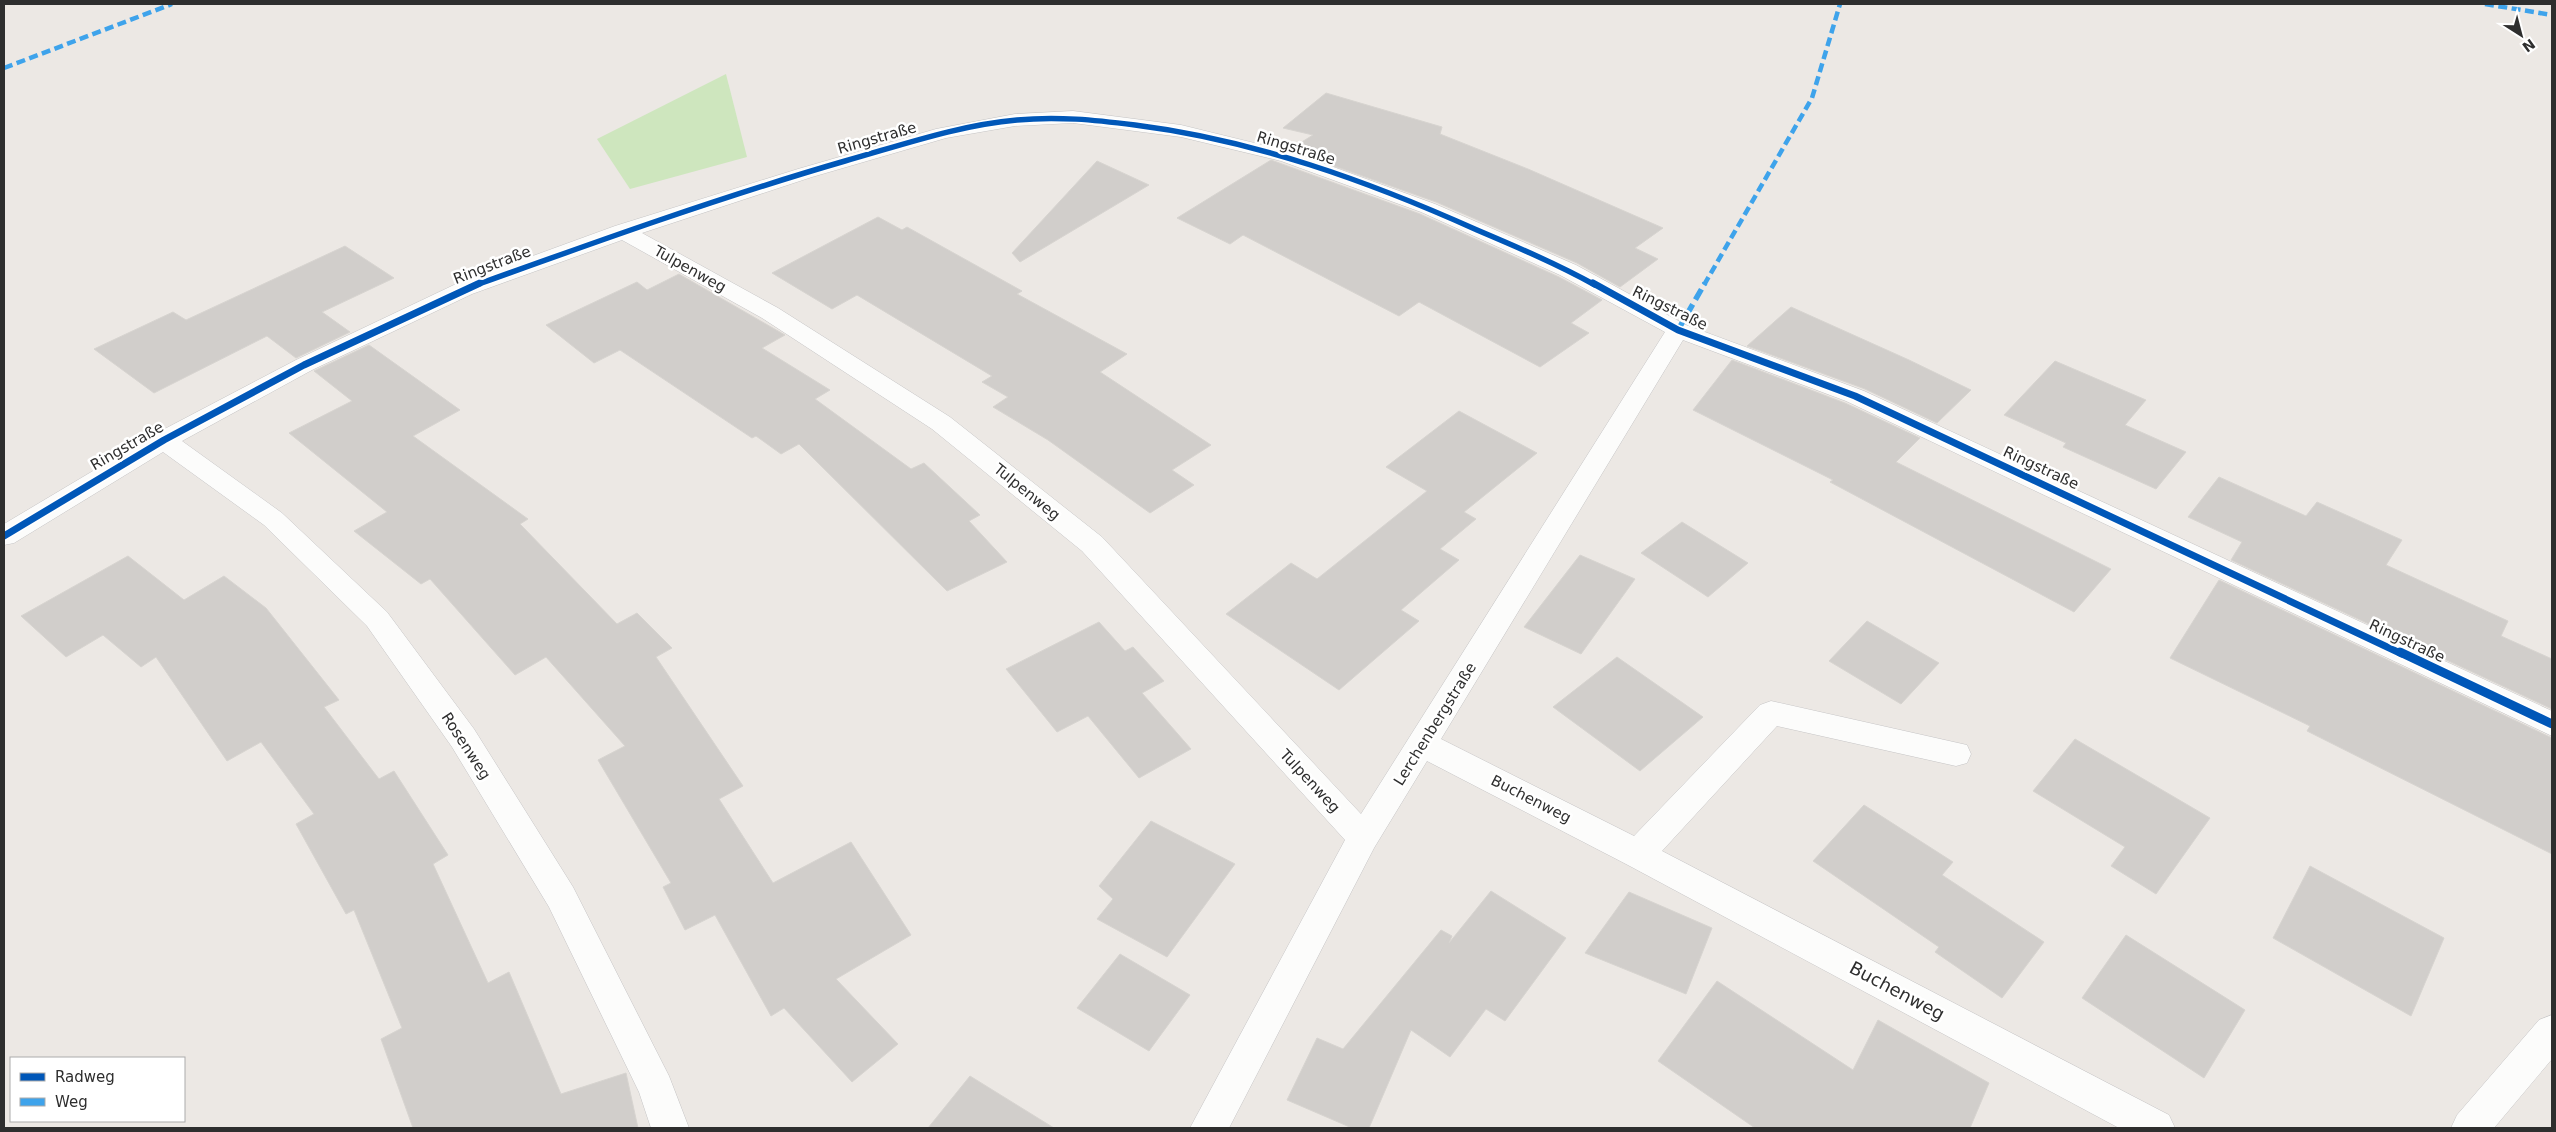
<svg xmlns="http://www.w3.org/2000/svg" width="2556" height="1132" viewBox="0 0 2556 1132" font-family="'DejaVu Sans',sans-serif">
  <rect width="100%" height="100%" fill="#ece8e4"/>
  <path fill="#cee6be" d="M726 74 747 157 630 189 597 139Z"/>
  <path fill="#d1cecb" stroke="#d7d4d0" d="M1326 93 1442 127 1440 134 1528 169 1663 228 1635 248 1658 259 1620 287 1577 263 1436 202 1289 150 1313 135 1283 128Z
    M1271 160 1420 214 1559 277 1602 300 1571 323 1589 333 1540 367 1419 302 1399 316 1243 235 1230 244 1177 218Z
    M1097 161 1149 185 1020 262 1012 253Z
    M878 217 902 230 907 227 1022 291 1017 294 1127 354 1100 372 1211 445 1172 470 1194 485 1150 513 1048 440 993 407 1008 397 982 382 992 376 857 295 832 309 772 273Z
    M345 246 394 278 322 312 350 332 296 358 267 336 154 393 94 349 173 312 186 320Z
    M679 274 785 335 762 348 830 390 815 399 911 469 924 463 980 515 969 521 1007 562 947 591 799 444 781 454 756 436 752 438 620 350 594 363 546 325 637 282 647 290Z
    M1791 307 1909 360 1971 390 1937 423 1865 389 1747 346Z
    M369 345 460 410 413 436 528 519 520 524 617 624 637 613 672 648 656 657 743 786 719 799 773 883 851 842 911 935 836 979 898 1044 852 1082 784 1008 771 1016 715 915 685 930 663 887 671 883 598 760 625 746 546 657 515 675 430 579 421 584 354 531 387 512 289 433 352 401 314 371Z
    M1732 360 1845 403 1920 438 1896 462 2111 569 2074 612 1830 482 1833 480 1693 410Z
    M2055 361 2146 400 2125 425 2186 452 2156 489 2063 447 2066 443 2004 415Z
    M1459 411 1537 453 1464 512 1476 519 1440 549 1459 560 1401 610 1419 621 1339 690 1226 614 1291 563 1317 579 1427 491 1386 467Z
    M2219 477 2306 516 2317 502 2402 540 2386 565 2508 621 2501 636 2552 659V709L2231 560 2242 542 2188 517Z
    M1682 522 1748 563 1708 597 1641 553Z
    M1580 555 1635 579 1581 654 1524 627Z
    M128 556 184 600 224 576 266 608 339 700 324 707 379 779 394 771 448 855 433 864 488 983 509 972 561 1094 626 1073 638 1128H413L381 1039 402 1028 354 910 346 914 296 824 314 814 261 742 227 761 156 657 141 667 103 635 66 657 21 616Z
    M2219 580 2552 738V854L2307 731 2310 726 2170 658Z
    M1867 621 1939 663 1901 704 1829 661Z
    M1099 622 1125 651 1133 647 1164 681 1142 693 1191 749 1139 778 1088 716 1057 732 1006 669Z
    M1617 657 1703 717 1640 771 1553 707Z
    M2075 739 2210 818 2156 894 2111 866 2125 847 2033 791Z
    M1864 805 1953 862 1942 875 2044 942 2002 998 1935 952 1939 947 1813 861Z
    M1151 821 1235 864 1167 957 1097 919 1113 899 1099 886Z
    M2310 866 2444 938 2411 1016 2273 938Z
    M1491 891 1566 938 1505 1021 1486 1009 1450 1057 1411 1030 1369 1128H1352L1287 1100 1317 1038 1343 1049 1441 930 1452 936 1449 943Z
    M1629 892 1712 928 1686 994 1585 953Z
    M2126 935 2245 1010 2204 1078 2082 998Z
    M1120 954 1190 995 1149 1051 1077 1008Z
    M1717 981 1853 1070 1878 1020 1989 1083 1970 1128H1755L1658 1061Z
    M970 1076 1054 1128H928Z"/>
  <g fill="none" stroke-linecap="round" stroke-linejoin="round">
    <g stroke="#c5c4c5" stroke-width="1">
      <path id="minor" d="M1073 111 1181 125 1295 153 1435 204 1576 265 1686 325 1864 391 2552 711V736L1846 401 1683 340 1441 739 1634 836 1760 705 1771 701 1967 745 1971 754 1967 763 1956 766 1777 726 1662 851 2169 1115 2175 1128H2119L1626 864 1427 761 1374 848 1229 1128H1190L1345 840 1082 551 932 429 762 318 622 240 472 294 312 370 182 441 282 513 387 612 474 729 573 887 669 1076 689 1128H651L639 1092 549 907 452 747 367 626 264 525 163 452 14 543 4 545V524L155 434 296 360 456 284 615 226 798 169 936 129 1015 114ZM1073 123 1181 137 1281 161 1421 212 1560 275 1665 332 1361 814 1102 537 950 417 778 308 642 233 812 177 946 138 1015 126Z
        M2552 1015V1059L2494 1128H2451L2457 1115 2539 1020Z"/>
    </g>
    <use href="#minor" fill="#fcfcfb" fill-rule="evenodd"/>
    <path stroke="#3ea3eb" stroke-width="4.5" stroke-dasharray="9 4.5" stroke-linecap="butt" d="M2485 4 2552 15
      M4 68 172 4
      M1704 285 1812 98 1840 4"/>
    <path stroke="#3ea3eb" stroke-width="5.5" stroke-dasharray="12 5.5" stroke-linecap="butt" d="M1678 330 1705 283"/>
    <g stroke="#fff" stroke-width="8">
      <path id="cycleway-far2" d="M476 285C598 241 721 197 845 161 902 145 959 125 1017 120 1057 116 1095 120 1135 125 1254 140 1368 181 1477 230 1517 247 1557 264 1595 285"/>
    </g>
    <g stroke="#fff" stroke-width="10">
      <path id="cycleway-far1" d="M1593 283 1678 330 1855 396 2402 654
        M4 536 164 440 304 365 480 283"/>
    </g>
    <g stroke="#fff" stroke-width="12">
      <path id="cycleway" d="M2400 652 2552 724"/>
    </g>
    <use href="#cycleway-far2" stroke="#0057b8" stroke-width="5.5"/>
    <use href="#cycleway-far1" stroke="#0057b8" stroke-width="7"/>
    <use href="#cycleway" stroke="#0057b8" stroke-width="9"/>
  </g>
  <g text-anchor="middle" stroke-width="5" stroke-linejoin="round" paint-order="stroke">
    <g font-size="15" fill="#2e2e2e" stroke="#fff">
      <text transform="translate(877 138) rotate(-16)" y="5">Ringstraße</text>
      <text transform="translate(1296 148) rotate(17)" y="5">Ringstraße</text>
      <text transform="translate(492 265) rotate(-21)" y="5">Ringstraße</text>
      <text transform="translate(690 269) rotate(29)" y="5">Tulpenweg</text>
      <text transform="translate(1670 308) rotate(26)" y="5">Ringstraße</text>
      <text transform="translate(127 446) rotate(-30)" y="5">Ringstraße</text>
      <text transform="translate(2041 468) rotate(25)" y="5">Ringstraße</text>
      <text transform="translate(1027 492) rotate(39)" y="5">Tulpenweg</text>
      <text transform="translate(2407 641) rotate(25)" y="5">Ringstraße</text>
      <text transform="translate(1435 724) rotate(-58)" y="5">Lerchenbergstraße</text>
      <text transform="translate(466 746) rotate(57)" y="5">Rosenweg</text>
      <text transform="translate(1310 781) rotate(47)" y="5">Tulpenweg</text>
      <text transform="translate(1531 799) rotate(27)" y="5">Buchenweg</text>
    </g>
    <g font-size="18" fill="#2e2e2e" stroke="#fff">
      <text transform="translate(1897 991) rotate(28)" y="6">Buchenweg</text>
    </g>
  </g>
  <rect width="2556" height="1132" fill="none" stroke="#2e2e2e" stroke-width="10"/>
  <rect x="10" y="1057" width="175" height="65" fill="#ffffff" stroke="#ababab"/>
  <rect x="20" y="1073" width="25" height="8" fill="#0057b8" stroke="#ababab"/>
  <text x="55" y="1082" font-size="15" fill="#2e2e2e">Radweg</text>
  <rect x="20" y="1098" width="25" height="8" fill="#3ea3eb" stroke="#ababab"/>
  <text x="55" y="1107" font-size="15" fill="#2e2e2e">Weg</text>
  <g transform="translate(2521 35) rotate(144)" stroke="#ffffff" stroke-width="4" paint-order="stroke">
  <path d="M0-4L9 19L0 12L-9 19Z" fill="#2e2e2e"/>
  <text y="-8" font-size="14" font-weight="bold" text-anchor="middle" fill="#2e2e2e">N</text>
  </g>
</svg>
